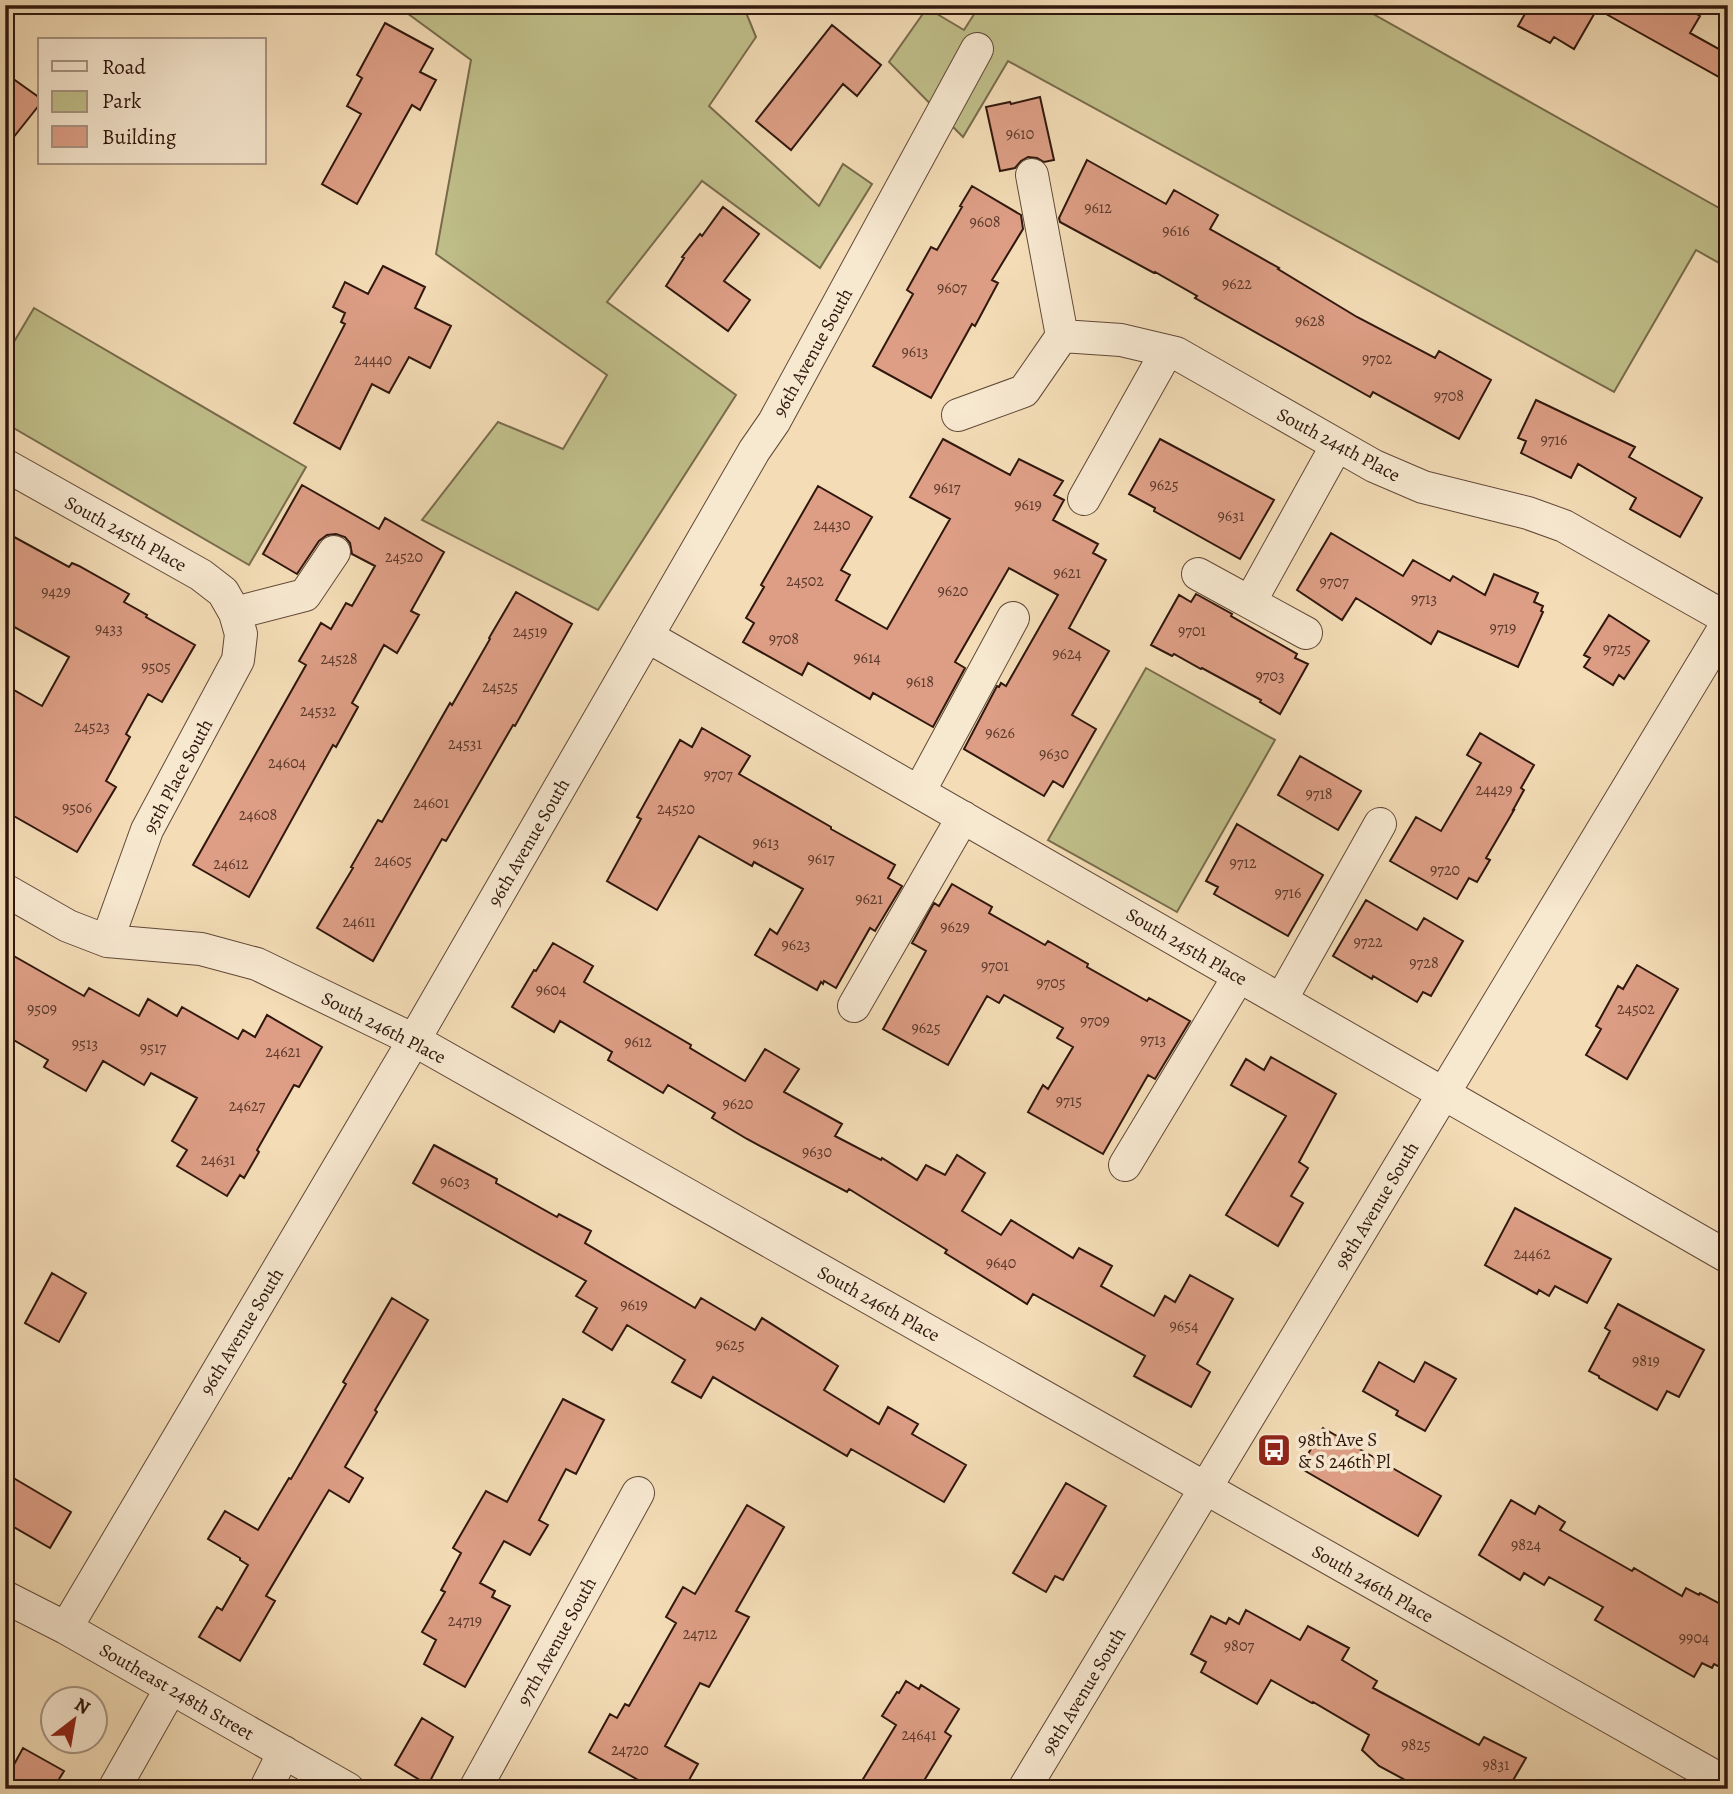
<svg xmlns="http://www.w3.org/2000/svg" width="1733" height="1794" viewBox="0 0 1733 1794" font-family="Alegreya,serif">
  <rect width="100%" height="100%" fill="#f3dcb6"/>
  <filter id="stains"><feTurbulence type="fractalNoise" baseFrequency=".00286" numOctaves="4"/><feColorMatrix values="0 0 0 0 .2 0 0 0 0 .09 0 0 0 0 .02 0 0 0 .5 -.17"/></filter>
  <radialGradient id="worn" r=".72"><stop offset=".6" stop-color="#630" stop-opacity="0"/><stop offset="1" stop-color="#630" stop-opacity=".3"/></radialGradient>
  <path fill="#c0bf8a" stroke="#786b4c" stroke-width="2" d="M396 5H743L756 37 709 106 819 206 843 164 872 184 820 268 702 181 607 302 736 395 598 610 422 520 498 422 563 449 607 375 436 254 471 60Z
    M980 5H1357L1728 213V268L1696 250 1614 392 1008 61 963 137 889 62 927 8 964 30Z
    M34 308 306 467 249 565 5 423V357Z
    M1146 668 1275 740 1177 912 1048 840Z"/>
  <path fill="#dd9e85" stroke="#30170d" stroke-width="2" d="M1530 5H1681L1700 16 1690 33 1728 54V82L1597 9 1574 49 1554 37 1550 43 1518 26Z
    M385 23 433 49 420 72 436 80 420 110 412 105 357 204 322 184 361 114 347 106 362 78 357 75Z
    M832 25 881 65 857 96 843 84 791 150 756 121Z
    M5 73 40 98V104L5 148Z
    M1040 97 1054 160 1044 162 1037 158 1028 157 1021 161 1015 168 1000 171 986 107 1010 102 1011 104Z
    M1087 160 1166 204 1174 190 1218 215 1210 229 1279 268 1278 269 1357 317 1435 358 1439 351 1491 380 1459 439 1373 392 1370 397 1195 298 1197 296 1155 272 1154 273 1060 222 1059 218Z
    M972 186 1021 215 1023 229 992 280 998 283 975 326 972 324 931 398 873 366 913 294 907 290 931 247 937 250 962 207 960 206Z
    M723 207 759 234 724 281 750 300 728 331 666 286 684 258 682 257 700 234 702 236Z
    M383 266 425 287 415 308 451 326 430 368 409 357 389 393 372 384 340 449 294 423 345 324 341 322 345 313 333 307 345 282 368 294Z
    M1536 400 1635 447 1629 457 1702 498 1680 537 1630 509 1636 498 1578 464 1571 478 1521 453 1526 441 1518 438Z
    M943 439 1010 475 1019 459 1063 481 1054 495 1064 500 1053 520 1098 544 1093 553 1106 560 1069 628 1109 651 1072 715 1096 729 1063 787 1053 781 1044 796 964 749 997 686 999 687 1001 683 1006 686 1058 595 1009 568 955 662 965 668 933 727 873 693 870 699 808 663 802 675 743 642 754 623 746 618 764 587 761 585 818 486 872 517 841 570 850 575 836 600 887 629 950 519 910 497Z
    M1160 439 1274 500 1240 559 1154 511 1155 508 1129 494Z
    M302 485 379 529 385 518 444 552 411 611 419 615 397 653 384 645 352 703 358 707 336 747 333 745 249 897 193 865 306 665 299 661 321 623 331 629 346 603 352 606 375 566 352 554 350 543 345 537 336 534 327 535 319 541 297 574 263 554Z
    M5 532 69 567 72 563 79 566 129 594 124 602 147 615 146 617 195 645 162 702 148 694 126 734 130 737 106 781 116 787 77 852 5 811V685L42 706 69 657 5 622Z
    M1331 533 1403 576 1413 560 1450 581 1453 576 1485 595 1494 574 1538 593 1534 602 1543 606 1541 611 1543 612 1518 667 1438 631 1431 644 1356 598 1342 620 1297 590Z
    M516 592 572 624 515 726 513 725 446 841 442 839 373 961 317 928 353 868 351 867 378 820 382 822 450 703 452 705 490 639 489 638Z
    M1196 594 1232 614 1231 616 1297 654 1295 658 1308 664 1280 714 1260 702 1261 700 1202 668 1201 669 1174 654 1172 656 1151 645 1179 595 1191 602Z
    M1609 615 1649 641 1624 679 1619 675 1613 685 1584 667 1590 658 1584 655Z
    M702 728 750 756 739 774 831 827V829L895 865 888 878 902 886 875 931 870 928 836 988 824 981 823 984 821 982 817 990 755 955 770 929 777 934 803 889 754 862 752 866 699 836 657 910 607 881 641 819 637 817 680 740 692 747Z
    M1480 733 1534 765 1521 788 1524 790 1513 810H1514L1486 858 1490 860 1477 882 1469 878 1457 899 1390 861 1416 817 1441 831 1481 763 1467 755Z
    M1300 756 1361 791 1338 830 1278 795Z
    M1237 824 1323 875 1288 936 1214 894 1218 887 1206 881Z
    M952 884 992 907 989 913 1045 945 1048 941 1088 964 1087 967 1147 1001 1149 998 1190 1021 1155 1079 1148 1075 1103 1154 1028 1112 1043 1085 1048 1089 1073 1047 1057 1038 1063 1028 1004 995 999 1003 987 996 948 1065 883 1029 926 951 912 943 934 903 939 906Z
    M1366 900 1417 930 1424 918 1463 941 1431 996 1423 992 1417 1002 1373 976 1372 979 1333 956Z
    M553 943 593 966 584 982 691 1045 690 1048 745 1081 765 1049 799 1069 784 1092 842 1124 835 1136 881 1160 882 1158 917 1180 926 1165 945 1175 957 1155 985 1173 962 1211 1001 1235 1011 1220 1073 1258 1079 1248 1112 1266 1101 1286 1154 1316 1165 1296 1175 1302 1190 1275 1233 1299 1197 1364 1210 1372 1191 1407 1134 1376 1145 1356 1033 1294 1027 1304 945 1253 947 1250 849 1189 847 1192 747 1139 712 1118 715 1113 668 1085 663 1093 608 1060 612 1052 560 1021 554 1032 512 1007 534 970 536 971Z
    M5 951 84 996 89 988 139 1016 148 999 177 1016 182 1007 238 1039 243 1030 255 1037 267 1015 322 1047 299 1087 294 1085 257 1150 259 1152 244 1178 240 1175 227 1196 177 1166 187 1150 172 1141 197 1098 151 1073 144 1085 103 1061 86 1091 44 1067 48 1060 5 1035Z
    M1637 965 1678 989 1627 1079 1586 1055 1601 1029 1596 1026 1618 986 1623 989Z
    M1271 1057 1336 1094 1299 1162 1308 1168 1291 1196 1303 1203 1278 1246 1226 1215 1286 1116 1231 1085 1246 1059 1264 1070Z
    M434 1145 497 1179 496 1183 557 1217 559 1214 591 1231 585 1243 695 1308 701 1298 755 1330 762 1318 838 1366 824 1390 879 1424 888 1407 918 1424 912 1434 966 1465 944 1502 851 1449 847 1456 713 1377 701 1398 672 1382 685 1360 627 1325 612 1350 583 1332 597 1308 576 1296 586 1281 413 1183Z
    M1515 1208 1611 1259 1587 1303 1555 1286 1549 1296 1539 1290 1537 1294 1485 1265Z
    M52 1273 86 1293 59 1342 25 1323Z
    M392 1298 428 1320 375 1410 377 1412 345 1467 363 1478 349 1502 329 1490 266 1596 275 1601 240 1661 199 1637 217 1607 222 1610 248 1565 240 1560V1558L208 1539 225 1511 258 1530 289 1478 291 1479 346 1384 343 1382Z
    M1618 1304 1704 1350 1679 1397 1667 1391 1657 1410 1599 1378V1376L1589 1371 1610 1331 1605 1328Z
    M1379 1362 1414 1382 1425 1362 1456 1379 1425 1431 1396 1415 1398 1411 1363 1391Z
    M563 1399 604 1420 576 1474 566 1469 539 1520 548 1525 530 1555 504 1541 480 1583 495 1591 492 1597 510 1606 465 1687 424 1664 436 1640 422 1632 445 1592 441 1590 461 1553 453 1548 486 1491 507 1502Z
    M1323 1428 1441 1496 1418 1536 1300 1468Z
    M5 1473 71 1512 50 1548 5 1522Z
    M1066 1483 1106 1506 1063 1580 1055 1576 1046 1592 1013 1573Z
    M1511 1500 1535 1514 1539 1506 1565 1522 1560 1530 1632 1571 1634 1568 1682 1596 1686 1588 1699 1595 1700 1593 1728 1608V1671L1714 1664 1712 1668 1702 1663 1694 1677 1595 1620 1603 1607 1549 1577 1544 1585 1524 1573 1520 1580 1479 1555Z
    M747 1505 784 1527 736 1611 749 1617 709 1687 700 1683 665 1746 698 1764 684 1789H654L589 1752 610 1714 617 1718 625 1704 629 1706 676 1623 666 1617 683 1587 695 1594Z
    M1246 1610 1300 1640 1308 1626 1349 1648 1342 1660 1377 1681 1373 1688 1479 1745 1484 1737 1526 1758 1508 1789H1422L1379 1766 1362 1750 1369 1735 1313 1702 1312 1703 1271 1680 1257 1704 1201 1672 1206 1662 1191 1654 1211 1616 1226 1624 1229 1618 1239 1624Z
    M906 1681 919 1689 921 1685 959 1709 945 1732 951 1736 919 1789H857L896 1725 882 1716 897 1692 899 1693Z
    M422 1718 453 1737 428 1785 395 1765Z
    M23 1748 64 1771 53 1789H5V1781Z"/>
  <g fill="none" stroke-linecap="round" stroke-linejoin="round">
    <g stroke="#614837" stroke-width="34">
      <path id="minor" d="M1062 336 1121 340 1176 353 1374 466 1423 487 1528 513 1564 526 1728 619
        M958 415 1024 391 1062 336 1032 175
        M5 465 201 575 223 592 235 613 241 634 238 660 147 830 107 941
        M1084 499 1167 351
        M1198 574 1306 633
        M1250 602 1337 445
        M235 613 305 595 334 552
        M647 636 1728 1257
        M919 792 1013 618
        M5 890 68 926 107 941 201 949 257 964 414 1040 1728 1784
        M1281 1000 1380 824
        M854 1006 963 817
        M1125 1165 1239 976
        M5 1597 66 1628 348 1789
        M66 1628 414 1040 754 451 774 422 977 49
        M114 1789 171 1688
        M268 1789V1784L284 1752
        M475 1789 638 1493
        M1024 1789 1728 622"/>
    </g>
    <use href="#minor" stroke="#f7e8d0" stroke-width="32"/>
  </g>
  <defs>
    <g id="bus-square" transform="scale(1.75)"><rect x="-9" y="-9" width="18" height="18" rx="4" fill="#8f2418" stroke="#f7e8d0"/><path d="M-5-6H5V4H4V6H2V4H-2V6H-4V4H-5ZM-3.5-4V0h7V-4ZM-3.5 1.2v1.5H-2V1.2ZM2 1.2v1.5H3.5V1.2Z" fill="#fff"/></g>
  </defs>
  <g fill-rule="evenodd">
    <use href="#bus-square" x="1274" y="1450"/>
  </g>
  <g text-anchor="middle" stroke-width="7" stroke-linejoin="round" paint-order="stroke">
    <g font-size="16" fill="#5b392b">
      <text x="1020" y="139">9610</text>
      <text x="1098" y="213">9612</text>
      <text x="985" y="227">9608</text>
      <text x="1176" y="236">9616</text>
      <text x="1237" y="289">9622</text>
      <text x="952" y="293">9607</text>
      <text x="1310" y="326">9628</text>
      <text x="915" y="357">9613</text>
      <text x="1377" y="364">9702</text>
      <text x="373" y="365">24440</text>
      <text x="1449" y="401">9708</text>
      <text x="1554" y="445">9716</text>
      <text x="1164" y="490">9625</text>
      <text x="947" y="493">9617</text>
      <text x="1028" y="510">9619</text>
      <text x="1231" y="521">9631</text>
      <text x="832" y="530">24430</text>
      <text x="404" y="562">24520</text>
      <text x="1067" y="578">9621</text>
      <text x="805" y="586">24502</text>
      <text x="1334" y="587">9707</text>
      <text x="953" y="596">9620</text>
      <text x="56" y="597">9429</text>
      <text x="1424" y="604">9713</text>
      <text x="1503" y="633">9719</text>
      <text x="109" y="634">9433</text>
      <text x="1192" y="636">9701</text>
      <text x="530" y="637">24519</text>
      <text x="784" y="644">9708</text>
      <text x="1617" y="654">9725</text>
      <text x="1067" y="659">9624</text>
      <text x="867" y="663">9614</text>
      <text x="339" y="664">24528</text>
      <text x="156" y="672">9505</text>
      <text x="1270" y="681">9703</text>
      <text x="920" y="687">9618</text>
      <text x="500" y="692">24525</text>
      <text x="318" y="716">24532</text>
      <text x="92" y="732">24523</text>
      <text x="1000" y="738">9626</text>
      <text x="465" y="749">24531</text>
      <text x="1054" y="759">9630</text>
      <text x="287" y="768">24604</text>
      <text x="718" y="780">9707</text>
      <text x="1494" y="795">24429</text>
      <text x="1319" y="799">9718</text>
      <text x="431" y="808">24601</text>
      <text x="77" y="813">9506</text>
      <text x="676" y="814">24520</text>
      <text x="258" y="820">24608</text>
      <text x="766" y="848">9613</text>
      <text x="821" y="864">9617</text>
      <text x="393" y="866">24605</text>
      <text x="1243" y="868">9712</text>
      <text x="231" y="869">24612</text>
      <text x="1445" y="875">9720</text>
      <text x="1288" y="898">9716</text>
      <text x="869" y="904">9621</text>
      <text x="359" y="927">24611</text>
      <text x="955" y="932">9629</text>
      <text x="1368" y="947">9722</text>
      <text x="796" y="950">9623</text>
      <text x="1424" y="968">9728</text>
      <text x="995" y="971">9701</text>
      <text x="1051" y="988">9705</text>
      <text x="551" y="995">9604</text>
      <text x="42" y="1014">9509</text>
      <text x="1636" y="1014">24502</text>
      <text x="1095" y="1026">9709</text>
      <text x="926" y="1033">9625</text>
      <text x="1153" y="1045">9713</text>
      <text x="638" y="1047">9612</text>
      <text x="85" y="1049">9513</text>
      <text x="153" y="1053">9517</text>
      <text x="283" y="1057">24621</text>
      <text x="1069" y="1106">9715</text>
      <text x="738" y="1109">9620</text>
      <text x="247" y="1111">24627</text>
      <text x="817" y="1157">9630</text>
      <text x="218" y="1165">24631</text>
      <text x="455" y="1187">9603</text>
      <text x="1532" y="1259">24462</text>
      <text x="1001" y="1268">9640</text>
      <text x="634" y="1310">9619</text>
      <text x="1184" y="1331">9654</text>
      <text x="730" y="1350">9625</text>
      <text x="1646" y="1366">9819</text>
      <text x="1526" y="1550">9824</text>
      <text x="465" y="1626">24719</text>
      <text x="700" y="1639">24712</text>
      <text x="1694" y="1643">9904</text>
      <text x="1239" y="1651">9807</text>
      <text x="919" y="1740">24641</text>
      <text x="1416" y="1750">9825</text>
      <text x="630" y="1755">24720</text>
      <text x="1496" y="1770">9831</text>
    </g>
    <g font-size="19" fill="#30170d" stroke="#f7e8d0">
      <text transform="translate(812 352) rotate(-61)" y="7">96th Avenue South</text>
      <text transform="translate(1339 444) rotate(28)" y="7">South 244th Place</text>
      <text transform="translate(126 533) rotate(29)" y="7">South 245th Place</text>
      <text transform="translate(177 776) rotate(-62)" y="7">95th Place South</text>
      <text transform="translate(528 842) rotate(-60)" y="7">96th Avenue South</text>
      <text transform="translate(1187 946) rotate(30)" y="7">South 245th Place</text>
      <text transform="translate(384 1027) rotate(27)" y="7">South 246th Place</text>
      <text transform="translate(1376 1205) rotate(-59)" y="7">98th Avenue South</text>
      <text transform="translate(879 1303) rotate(29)" y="7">South 246th Place</text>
      <text transform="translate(241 1331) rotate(-59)" y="7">96th Avenue South</text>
      <text transform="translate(1373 1583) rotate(30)" y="7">South 246th Place</text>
      <text transform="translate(556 1641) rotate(-61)" y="7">97th Avenue South</text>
      <text transform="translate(177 1691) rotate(30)" y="7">Southeast 248th Street</text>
      <text transform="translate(1083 1691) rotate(-59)" y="7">98th Avenue South</text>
    </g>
    <g font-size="19" fill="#30170d" stroke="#f7e8d0" text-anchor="start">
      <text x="1298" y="1446">98th Ave S<tspan x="1298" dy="22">&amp; S 246th Pl</tspan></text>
    </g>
  </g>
  <rect width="1733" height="1794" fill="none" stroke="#f3dcb6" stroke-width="28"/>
  <rect x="7" y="7" width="1719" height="1780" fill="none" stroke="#30170d" stroke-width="3.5"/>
  <rect x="14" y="14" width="1705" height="1766" fill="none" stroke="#30170d" stroke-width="2"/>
  <rect x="38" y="38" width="228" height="126" fill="#f7e8d0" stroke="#a79482" stroke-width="2"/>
  <rect x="52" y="61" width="35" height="10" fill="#f7e8d0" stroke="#a79482" stroke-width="2"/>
  <text x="102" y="74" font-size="21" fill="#30170d">Road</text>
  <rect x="52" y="91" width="35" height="21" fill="#c0bf8a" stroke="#a79482" stroke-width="2"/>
  <text x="102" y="108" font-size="21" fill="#30170d">Park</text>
  <rect x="52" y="126" width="35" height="21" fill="#dd9e85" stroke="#a79482" stroke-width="2"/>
  <text x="102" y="144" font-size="21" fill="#30170d">Building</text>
  <g transform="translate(74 1720) rotate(31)"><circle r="33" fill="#f7e8d0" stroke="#a79482" stroke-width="2"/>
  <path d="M0-5L12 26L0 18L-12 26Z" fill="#8f2418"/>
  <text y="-10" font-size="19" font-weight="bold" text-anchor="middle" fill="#30170d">N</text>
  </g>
  <rect width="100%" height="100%" filter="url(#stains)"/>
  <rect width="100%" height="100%" fill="url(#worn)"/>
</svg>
